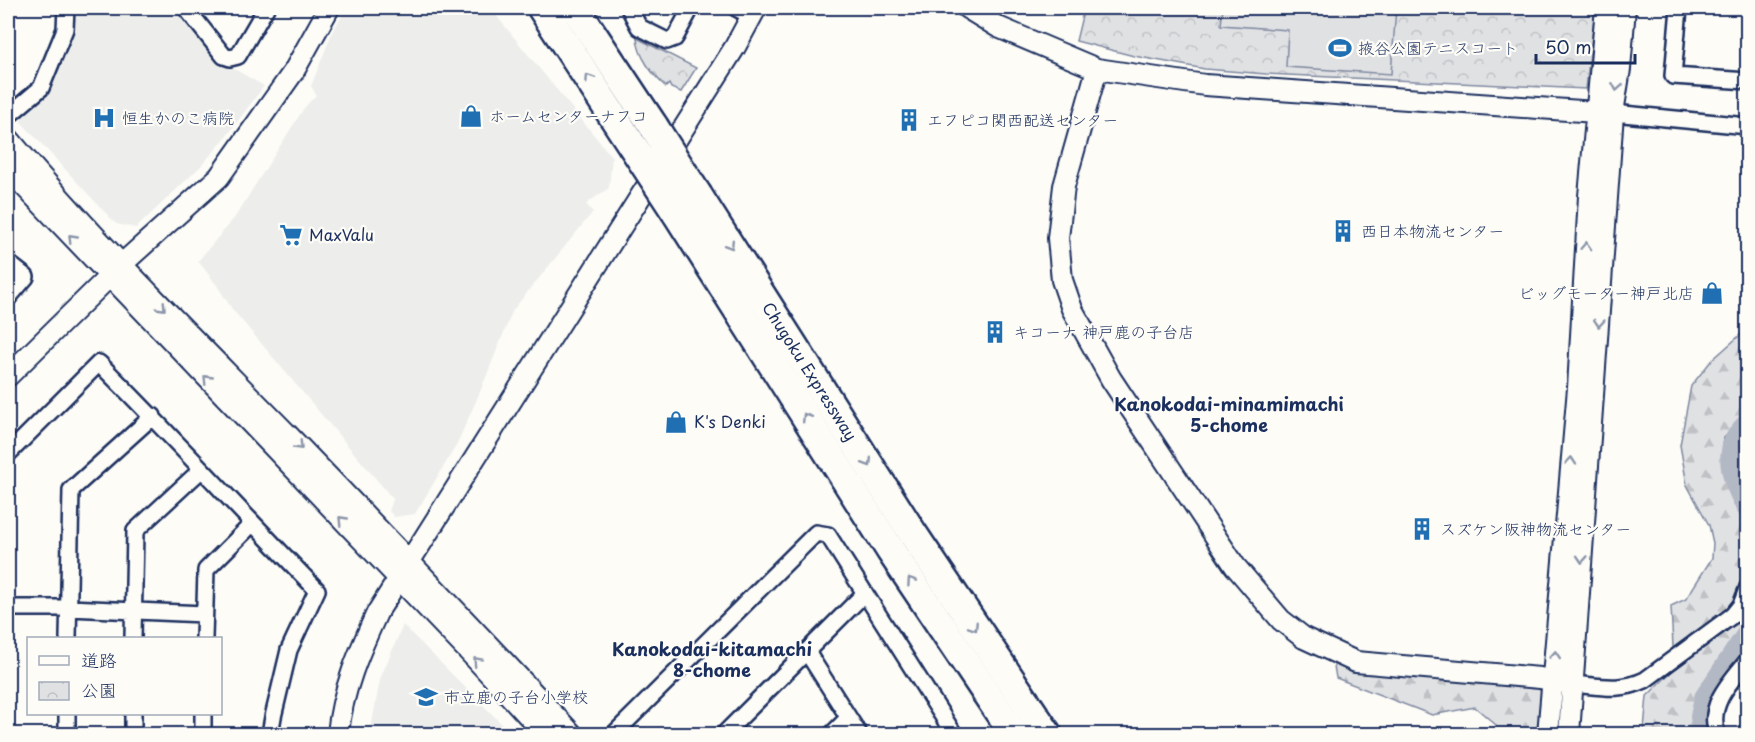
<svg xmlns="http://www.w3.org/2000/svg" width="1755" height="742" viewBox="0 0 1755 742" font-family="'Playpen Sans','Klee One',sans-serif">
  <defs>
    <pattern id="forest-firs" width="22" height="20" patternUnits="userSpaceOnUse" patternTransform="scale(1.5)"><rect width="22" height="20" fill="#e0e1e3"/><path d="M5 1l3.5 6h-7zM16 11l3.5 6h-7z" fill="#c0c1c5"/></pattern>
    <pattern id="park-crowns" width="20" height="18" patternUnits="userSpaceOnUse" patternTransform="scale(1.5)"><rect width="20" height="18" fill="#e0e1e3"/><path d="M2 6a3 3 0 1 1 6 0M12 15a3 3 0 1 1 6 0" fill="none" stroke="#c0c1c5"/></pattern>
  </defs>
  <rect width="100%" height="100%" fill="#fdfcf7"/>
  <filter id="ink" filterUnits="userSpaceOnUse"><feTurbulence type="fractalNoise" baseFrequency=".0167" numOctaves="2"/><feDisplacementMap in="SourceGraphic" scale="12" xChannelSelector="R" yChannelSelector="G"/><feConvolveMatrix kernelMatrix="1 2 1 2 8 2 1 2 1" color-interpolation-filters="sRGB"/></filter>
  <g filter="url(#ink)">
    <path fill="#edeeec" d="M73 8H176L219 60 264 86 223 141 200 167 136 228 116 224 21 122 22 114 48 91 74 31Z
      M348 8H490L612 157 609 188 586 204 593 212 513 310 480 392 456 446 415 514 394 517 389 511 393 499 232 309 216 284 198 261 235 217 304 108 316 95 311 86 334 28Z
      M403 625 512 734H370L380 679Z"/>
    <path fill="url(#forest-firs)" stroke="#7e88a0" stroke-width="1.5" d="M1747 329V414L1723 439 1725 469 1747 521V626L1692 713 1697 734H1646L1644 729 1647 696 1677 666 1673 647 1671 606 1686 599 1712 558 1713 543 1709 525 1687 485 1680 445 1691 386 1711 361Z
      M1333 660 1537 685 1545 699 1542 734H1495L1496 725 1475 707 1432 715 1336 678Z"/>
    <path fill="url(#park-crowns)" stroke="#7e88a0" stroke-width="1.5" d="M1084 8H1595L1586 89 1266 74 1205 69 1134 56 1076 41Z
      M637 38 696 68 681 92 671 88 669 84 666 87C653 75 638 56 637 38Z"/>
    <path fill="#e0e1e3" stroke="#7e88a0" stroke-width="1.5" d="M1223 8H1396L1391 74 1286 67 1288 30 1221 25Z"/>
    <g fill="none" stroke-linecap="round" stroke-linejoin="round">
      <path stroke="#b3b8c5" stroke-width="24" d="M1748 425C1721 451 1734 479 1748 507
        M1705 734 1702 717 1706 698 1748 635"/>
      <g stroke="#1b2f5e" stroke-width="20">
        <path id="minor" d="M186 8 224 56 230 58 238 56 266 8
          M629 8 639 27 667 41 675 38 691 8
          M736 8 751 16
          M1679 8 1673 76 1748 81
          M1613 113 1748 126
          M8 116 41 88 65 29 66 8
          M8 263 26 277 8 298
          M8 454 99 363C173 437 244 515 317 590L289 650 273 717 270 734
          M8 608H69L204 614
          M68 638 71 490 153 416
          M133 638 135 531 201 470
          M204 638 206 570 252 524
          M807 652 859 734
          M1572 684C1599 686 1620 692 1645 680L1733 615 1741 605 1748 587
          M133 714V734
          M67 734V714
          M203 734V714
          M614 734 816 533 828 535 954 734
          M724 734 865 593
          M832 734 848 718
          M1717 734C1707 705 1730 682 1748 660"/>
      </g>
      <g stroke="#1b2f5e" stroke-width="24">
        <path id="tertiary" d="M967 8 998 27 1097 69 1205 85 1610 113
          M1097 69 1064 186 1058 238 1062 280 1072 309 1111 379 1235 566 1281 620 1304 638 1356 662 1540 678 1572 684
          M8 138C95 242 193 338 288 435 384 534 478 634 572 734
          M8 169 474 657 545 734
          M8 376 121 265 219 177 294 71 329 8
          M338 734C342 691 359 652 377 613L735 47 756 8
          M1548 734 1578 388 1589 196 1606 8
          M1569 734 1613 113 1620 69 1625 8"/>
      </g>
      <g stroke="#1b2f5e" stroke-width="33">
        <g id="motorway">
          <path d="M542 8 632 145"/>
          <path d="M575 8 654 127"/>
          <path id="s1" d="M698 196 913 534 1047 734"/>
          <path d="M676 212 891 551 1014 734"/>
        </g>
      </g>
      <use href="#minor" stroke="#fdfcf7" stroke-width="15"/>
      <use href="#tertiary" stroke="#fdfcf7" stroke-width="20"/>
      <use href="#motorway" stroke="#fdfcf7" stroke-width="28"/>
      <g stroke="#1b2f5e" stroke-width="33" stroke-linecap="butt">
        <path id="motorway-bridge" d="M654 127 698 196
          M632 145 676 212"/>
      </g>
      <use href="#motorway-bridge" stroke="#fdfcf7" stroke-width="28"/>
    </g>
    <defs><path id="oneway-chevron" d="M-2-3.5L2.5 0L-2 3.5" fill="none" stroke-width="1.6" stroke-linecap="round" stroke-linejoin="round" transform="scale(1.5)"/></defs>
    <g stroke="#8c96aa">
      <use href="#oneway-chevron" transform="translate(589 78) rotate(-123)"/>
      <use href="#oneway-chevron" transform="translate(1617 87) rotate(100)"/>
      <use href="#oneway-chevron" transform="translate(72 238) rotate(-134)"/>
      <use href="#oneway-chevron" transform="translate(730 245) rotate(58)"/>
      <use href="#oneway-chevron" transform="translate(1586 246) rotate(-87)"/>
      <use href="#oneway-chevron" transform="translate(162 307) rotate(46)"/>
      <use href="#oneway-chevron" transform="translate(1599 323) rotate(94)"/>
      <use href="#oneway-chevron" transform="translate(207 379) rotate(-134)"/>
      <use href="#oneway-chevron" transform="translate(806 417) rotate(-122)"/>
      <use href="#oneway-chevron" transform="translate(299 446) rotate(46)"/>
      <use href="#oneway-chevron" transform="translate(1571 461) rotate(-85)"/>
      <use href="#oneway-chevron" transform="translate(868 463) rotate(58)"/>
      <use href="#oneway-chevron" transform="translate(342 520) rotate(-134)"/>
      <use href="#oneway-chevron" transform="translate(1582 559) rotate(94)"/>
      <use href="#oneway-chevron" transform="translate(911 581) rotate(-124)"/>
      <use href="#oneway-chevron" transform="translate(974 627) rotate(57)"/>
      <use href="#oneway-chevron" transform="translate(1555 655) rotate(-86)"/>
      <use href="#oneway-chevron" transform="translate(477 661) rotate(-133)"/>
    </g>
  </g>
  <defs>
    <g id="stadium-bare" transform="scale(1.8)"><path d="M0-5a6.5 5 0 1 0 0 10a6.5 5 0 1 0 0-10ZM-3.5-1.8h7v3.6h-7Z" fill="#1f6fb2" stroke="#fdfcf7" stroke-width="2.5" paint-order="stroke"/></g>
    <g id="shop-bare" transform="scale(1.8)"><path d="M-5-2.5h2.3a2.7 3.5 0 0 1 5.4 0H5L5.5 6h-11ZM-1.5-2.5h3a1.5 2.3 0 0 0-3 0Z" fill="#1f6fb2" stroke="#fdfcf7" stroke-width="2.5" paint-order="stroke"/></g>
    <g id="hospital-bare" transform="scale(1.8)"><path d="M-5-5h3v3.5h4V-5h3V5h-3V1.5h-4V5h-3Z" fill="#1f6fb2" stroke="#fdfcf7" stroke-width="2.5" paint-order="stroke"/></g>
    <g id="building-bare" transform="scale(1.8)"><path d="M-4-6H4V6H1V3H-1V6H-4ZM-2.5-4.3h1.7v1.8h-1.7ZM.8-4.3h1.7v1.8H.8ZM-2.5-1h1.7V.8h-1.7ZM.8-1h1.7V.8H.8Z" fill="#1f6fb2" stroke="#fdfcf7" stroke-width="2.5" paint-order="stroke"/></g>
    <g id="supermarket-bare" transform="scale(1.8)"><path d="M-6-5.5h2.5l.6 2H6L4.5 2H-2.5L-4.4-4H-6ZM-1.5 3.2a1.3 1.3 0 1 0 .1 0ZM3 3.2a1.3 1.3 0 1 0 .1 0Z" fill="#1f6fb2" stroke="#fdfcf7" stroke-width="2.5" paint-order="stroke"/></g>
    <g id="school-bare" transform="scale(1.8)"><path d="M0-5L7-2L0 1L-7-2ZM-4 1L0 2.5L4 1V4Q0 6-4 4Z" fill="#1f6fb2" stroke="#fdfcf7" stroke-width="2.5" paint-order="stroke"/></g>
  </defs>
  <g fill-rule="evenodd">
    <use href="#stadium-bare" x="1340" y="48"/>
    <use href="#shop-bare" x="471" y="116"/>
    <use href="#hospital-bare" x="104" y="118"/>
    <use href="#building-bare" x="909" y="120"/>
    <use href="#building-bare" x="1343" y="231"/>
    <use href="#supermarket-bare" x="291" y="235"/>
    <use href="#shop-bare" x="1712" y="293"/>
    <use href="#building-bare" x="995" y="332"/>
    <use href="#shop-bare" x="676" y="422"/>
    <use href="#building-bare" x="1422" y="529"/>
    <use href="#school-bare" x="426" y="697"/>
  </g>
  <g text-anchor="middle" stroke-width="4.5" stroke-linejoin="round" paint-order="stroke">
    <g font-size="16" fill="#1b2f5e" stroke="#fdfcf7" text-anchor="start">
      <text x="1358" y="54">掖谷公園テニスコート</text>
      <text x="489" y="122">ホームセンターナフコ</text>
      <text x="122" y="124">恒生かのこ病院</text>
      <text x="927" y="126">エフピコ関西配送センター</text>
      <text x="1361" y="237">西日本物流センター</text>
      <text x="309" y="241">MaxValu</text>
      <text x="1694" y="299" text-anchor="end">ビッグモーター神戸北店</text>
      <text x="1013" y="338">キコーナ 神戸鹿の子台店</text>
      <text x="694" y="428">K's Denki</text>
      <text x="1440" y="535">スズケン阪神物流センター</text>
      <text x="444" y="703">市立鹿の子台小学校</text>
    </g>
    <g font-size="16" fill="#1b2f5e" stroke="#fdfcf7">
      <text dy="6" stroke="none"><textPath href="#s1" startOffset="208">Chugoku Expressway</textPath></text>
    </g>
    <g font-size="18" font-weight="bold" fill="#1b2f5e" stroke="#fdfcf7">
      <text x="1229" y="411">Kanokodai-minamimachi<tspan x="1229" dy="21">5-chome</tspan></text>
      <text x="712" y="656">Kanokodai-kitamachi<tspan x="712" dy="21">8-chome</tspan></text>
    </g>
  </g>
  <rect width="1755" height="742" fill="none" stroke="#fdfcf7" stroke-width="30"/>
  <rect x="15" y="15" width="1725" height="712" fill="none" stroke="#1b2f5e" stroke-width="2" filter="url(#ink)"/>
  <rect x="27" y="637" width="195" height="78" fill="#fdfcf7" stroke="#a3aaba" stroke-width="1.5"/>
  <rect x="39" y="656" width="30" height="9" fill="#fdfcf7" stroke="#a3aaba" stroke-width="1.5"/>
  <text x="81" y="667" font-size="18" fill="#1b2f5e">道路</text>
  <rect x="39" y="682" width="30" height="18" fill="url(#park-crowns)" stroke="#a3aaba" stroke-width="1.5"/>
  <text x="81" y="697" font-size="18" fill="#1b2f5e">公園</text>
  <path d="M1536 54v9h99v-9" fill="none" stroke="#1b2f5e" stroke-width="3"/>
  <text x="1545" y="54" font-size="18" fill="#1b2f5e" stroke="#fdfcf7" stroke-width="4.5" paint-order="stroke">50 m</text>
</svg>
